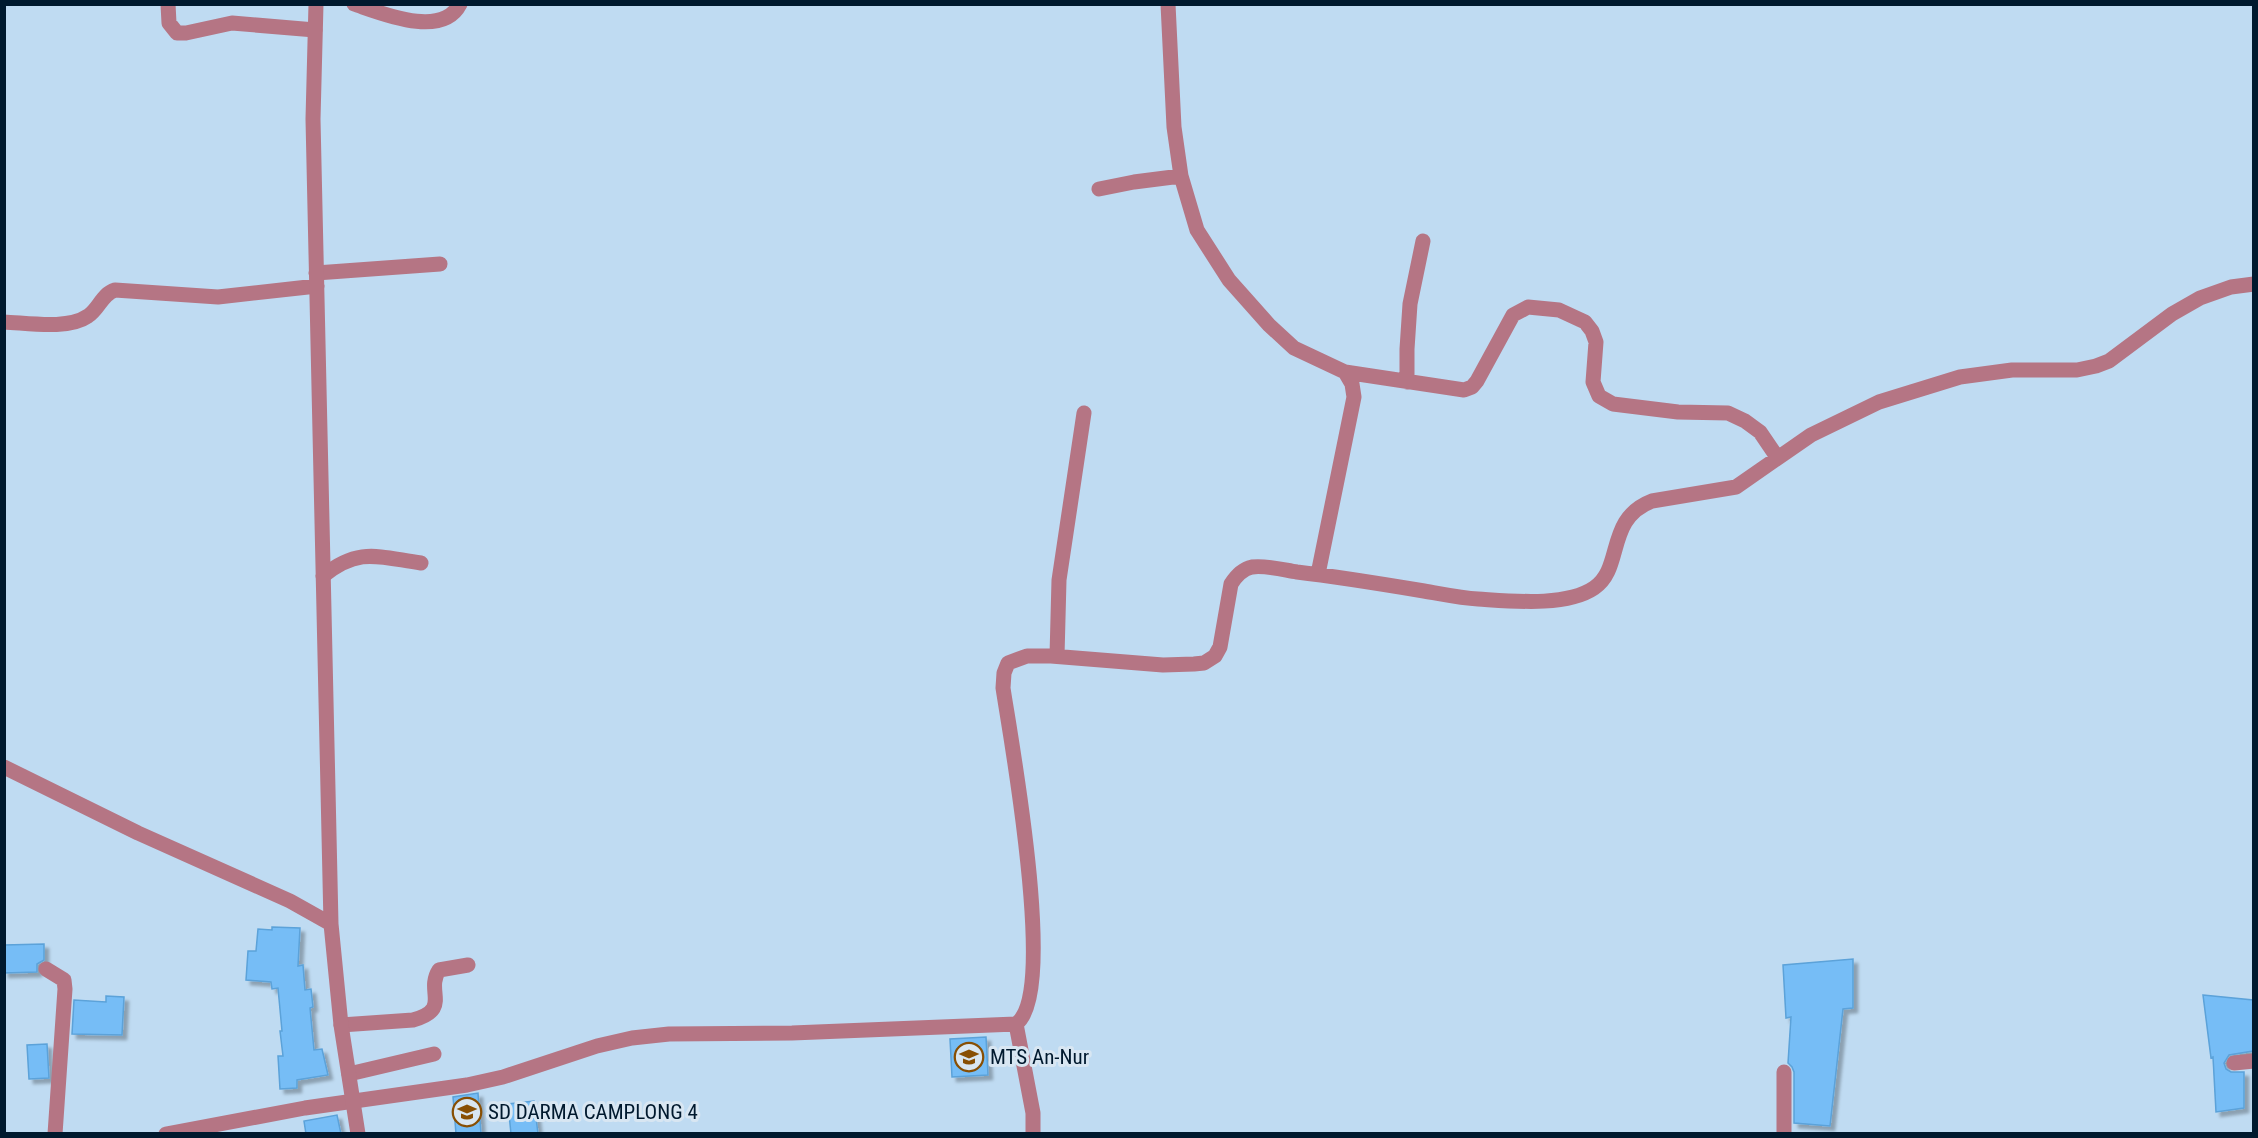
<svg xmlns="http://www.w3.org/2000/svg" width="2258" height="1138" viewBox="0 0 2258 1138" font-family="'Roboto Condensed',sans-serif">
  <defs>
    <filter id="shadow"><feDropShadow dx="4.5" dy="4.5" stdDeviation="1.5" flood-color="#0004"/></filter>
  </defs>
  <rect width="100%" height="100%" fill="#bfdbf2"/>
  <path fill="#76bdf6" stroke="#5ba2d9" stroke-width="1.5" filter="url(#shadow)" d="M272 927 300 928 298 966 303 965 305 990 311 989 313 1007 310 1008 314 1050 322 1049 328 1075 297 1080V1088L280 1089 278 1056H283L280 1031H282L278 988 272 989 271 982 246 980 248 951H256L258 929 272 930Z
    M44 944V960L37 964V972L4 973V945Z
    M1853 959V1008L1843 1009 1830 1126 1794 1123V1072L1792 1067 1788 1063 1791 1017 1786 1018 1783 965Z
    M2203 995 2253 1000V1051L2229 1055 2224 1063 2226 1069 2231 1072H2244V1108L2216 1112 2213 1057 2211 1058Z
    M106 996 124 997 122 1035 72 1034 74 1000 106 1002Z
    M986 1037 988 1075 952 1077 950 1039Z
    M47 1044 49 1078 29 1079 27 1045Z
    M478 1093 481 1134H456L453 1097Z
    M534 1101 538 1134H511L508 1104Z
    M337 1115 341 1134H306L304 1121Z"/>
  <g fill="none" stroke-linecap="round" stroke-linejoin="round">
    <path stroke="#b57584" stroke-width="15" d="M168 4 169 23 177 33H186L232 23 315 30
      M354 4C381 13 442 39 460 4
      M1168 4 1174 127 1181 176 1197 230 1229 280 1269 325 1294 348 1345 372 1352 384 1354 397 1318 574
      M1099 189 1134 182 1181 176
      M316 273 440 264
      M4 322C28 323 68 330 88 316 99 309 102 294 115 290L218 297 317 286
      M1345 372 1464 390 1472 387 1477 381 1513 315 1528 307 1559 310 1585 322 1592 331 1596 342 1593 382 1599 396 1613 404 1678 412 1728 413 1745 421 1760 432 1777 457
      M1407 382V349L1410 304 1423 241
      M323 576C359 547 378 557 421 563
      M1057 656 1059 580 1084 413
      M46 969 64 980 65 989 55 1134
      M1016 1024 1033 1113V1134
      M341 1025 413 1020C452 1009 425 992 439 970L468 965
      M2234 1063 2254 1061
      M349 1074 434 1054
      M166 1134 305 1108 467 1085 503 1077 597 1046 632 1038 669 1034 792 1033 1016 1024C1058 994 1011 741 1003 688L1004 673 1008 663 1027 656H1051L1163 665 1194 664 1204 663 1215 656 1220 647 1231 584C1236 576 1243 569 1252 567 1266 565 1284 570 1297 572 1340 577 1382 584 1424 591 1442 594 1460 598 1478 599 1511 601 1566 607 1594 588 1624 568 1605 519 1652 501L1736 487 1811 435 1879 402 1960 377 2012 370H2077L2096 366 2109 361 2172 314 2200 298 2231 287 2254 284
      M1784 1134V1072"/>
    <path stroke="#b57584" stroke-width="15" d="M316 4 313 119 331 924 341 1025 358 1134
      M4 767 138 833 290 901 331 924"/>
  </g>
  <defs>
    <g id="school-ring" transform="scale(1.5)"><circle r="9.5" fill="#d8e6f2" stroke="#884f04" stroke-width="1.5"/><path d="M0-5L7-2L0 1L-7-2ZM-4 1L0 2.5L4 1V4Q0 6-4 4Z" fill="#884f04"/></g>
  </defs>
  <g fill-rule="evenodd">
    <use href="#school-ring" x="969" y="1057"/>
    <use href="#school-ring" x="467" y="1112"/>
  </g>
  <g text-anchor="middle" stroke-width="6" stroke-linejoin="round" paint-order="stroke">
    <g font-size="21" fill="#00192e" stroke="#d8e6f2" text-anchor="start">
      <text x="990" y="1064">MTS An-Nur</text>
      <text x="488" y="1119">SD DARMA CAMPLONG 4</text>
    </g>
  </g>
  <rect width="2258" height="1138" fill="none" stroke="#00192e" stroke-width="12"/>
</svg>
